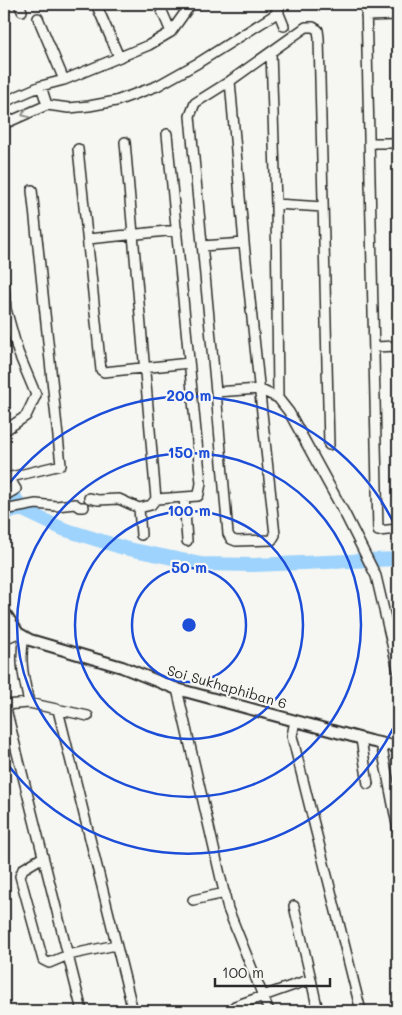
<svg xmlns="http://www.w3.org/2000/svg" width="402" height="1015" viewBox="0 0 402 1015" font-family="Mali,sans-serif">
  <rect width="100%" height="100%" fill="#f6f6f2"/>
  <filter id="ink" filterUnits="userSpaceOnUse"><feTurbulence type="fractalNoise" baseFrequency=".02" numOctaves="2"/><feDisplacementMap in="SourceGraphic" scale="10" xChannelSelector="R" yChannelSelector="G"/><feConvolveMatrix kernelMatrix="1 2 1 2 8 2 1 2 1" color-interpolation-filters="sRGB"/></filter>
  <g filter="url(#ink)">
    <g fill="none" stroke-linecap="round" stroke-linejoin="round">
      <path stroke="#9dd3fc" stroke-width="8" d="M4 515 27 512"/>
      <path stroke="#9dd3fc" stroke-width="14" d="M4 476 21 509 63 529 124 548 201 564 254 565 398 559"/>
      <g stroke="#2b2b2b" stroke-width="12">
        <path id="minor" d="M19 4 22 11
          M96 4 119 57
          M159 4 171 32
          M275 4 284 26
          M366 4 378 531 398 529
          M366 16 398 15
          M38 18 64 80
          M271 52 276 204 278 398
          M230 81 195 103 190 116 216 392 259 389 278 398 289 412 346 516 376 576 398 670
          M41 86 47 105
          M4 102 41 86 64 80 149 45 171 32 191 4
          M4 124 47 105 69 108 89 106 116 101 157 86 198 63 279 12
          M369 143H398
          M78 149 101 370 104 372 189 363
          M276 204 323 207
          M88 239 177 230
          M202 246 244 243
          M4 284 6 309 18 352 36 395 26 416 4 431
          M374 347 398 346
          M216 392 228 534 231 539 236 541 272 540 275 535 244 243 230 81 306 27H313L318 30 319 38 329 445
          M4 496 16 489 10 479 11 477 61 465 32 190
          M184 497 187 541
          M89 498 98 500 119 499 139 508 151 505 156 499 125 142
          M156 499 198 496 199 494 201 483 167 134
          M139 508 141 535
          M4 510 36 504 56 506 75 504 79 507H84
          M24 637C19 661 24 679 29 703
          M4 639 18 633
          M177 689 228 909 269 1011
          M4 705 29 703 88 716
          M5 705 82 1011
          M58 710 133 1011
          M295 721 292 736 361 1011
          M361 739 368 784
          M381 743 398 830
          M43 857 23 869 20 876 43 960 49 963 68 955 116 945
          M193 900 225 893
          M294 906 311 979
          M230 1011 235 1006 311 979 318 1011"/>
      </g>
      <g stroke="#2b2b2b" stroke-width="14">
        <path id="tertiary" d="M4 612 18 633 30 640 122 667 177 689 370 741 398 747"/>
      </g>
      <use href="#minor" stroke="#f6f6f2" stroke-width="9"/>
      <use href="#tertiary" stroke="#f6f6f2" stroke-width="10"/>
    </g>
    <defs><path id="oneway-chevron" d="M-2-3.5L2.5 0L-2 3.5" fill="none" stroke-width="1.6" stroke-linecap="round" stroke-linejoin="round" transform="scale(1.25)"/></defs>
    <use stroke="#90908e" href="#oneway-chevron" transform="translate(25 114) rotate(157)"/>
  </g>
  <g fill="none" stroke="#1d4ed8" stroke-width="2.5">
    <circle cx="189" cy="625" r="57"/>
    <circle cx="189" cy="625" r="114"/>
    <circle cx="189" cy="625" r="172"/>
    <path d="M398 718A229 229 0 0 1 5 761M5 489A229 229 0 0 1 398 532"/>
  </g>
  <g text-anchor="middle" stroke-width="4.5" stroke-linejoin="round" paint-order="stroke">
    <g font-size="14" fill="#2b2b2b" stroke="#f6f6f2">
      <text transform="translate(227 687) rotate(16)" y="5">Soi Sukhaphiban 6</text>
    </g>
  </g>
  <circle cx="189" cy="625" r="8" fill="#1d4ed8" stroke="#f6f6f2" stroke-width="2.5"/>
  <g font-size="15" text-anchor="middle" font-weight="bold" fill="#1d4ed8" stroke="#f6f6f2" stroke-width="4.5" stroke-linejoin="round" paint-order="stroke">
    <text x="189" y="401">200 m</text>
    <text x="189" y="458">150 m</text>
    <text x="189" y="516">100 m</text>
    <text x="189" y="573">50 m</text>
  </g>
  <rect width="402" height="1015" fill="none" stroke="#f6f6f2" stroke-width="20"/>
  <rect x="10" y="10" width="382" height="995" fill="none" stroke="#2b2b2b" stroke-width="2" filter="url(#ink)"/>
  <path d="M215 978v8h115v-8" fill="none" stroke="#2b2b2b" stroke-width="2.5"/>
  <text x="222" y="978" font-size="15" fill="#2b2b2b" stroke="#f6f6f2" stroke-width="4" paint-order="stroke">100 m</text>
</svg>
